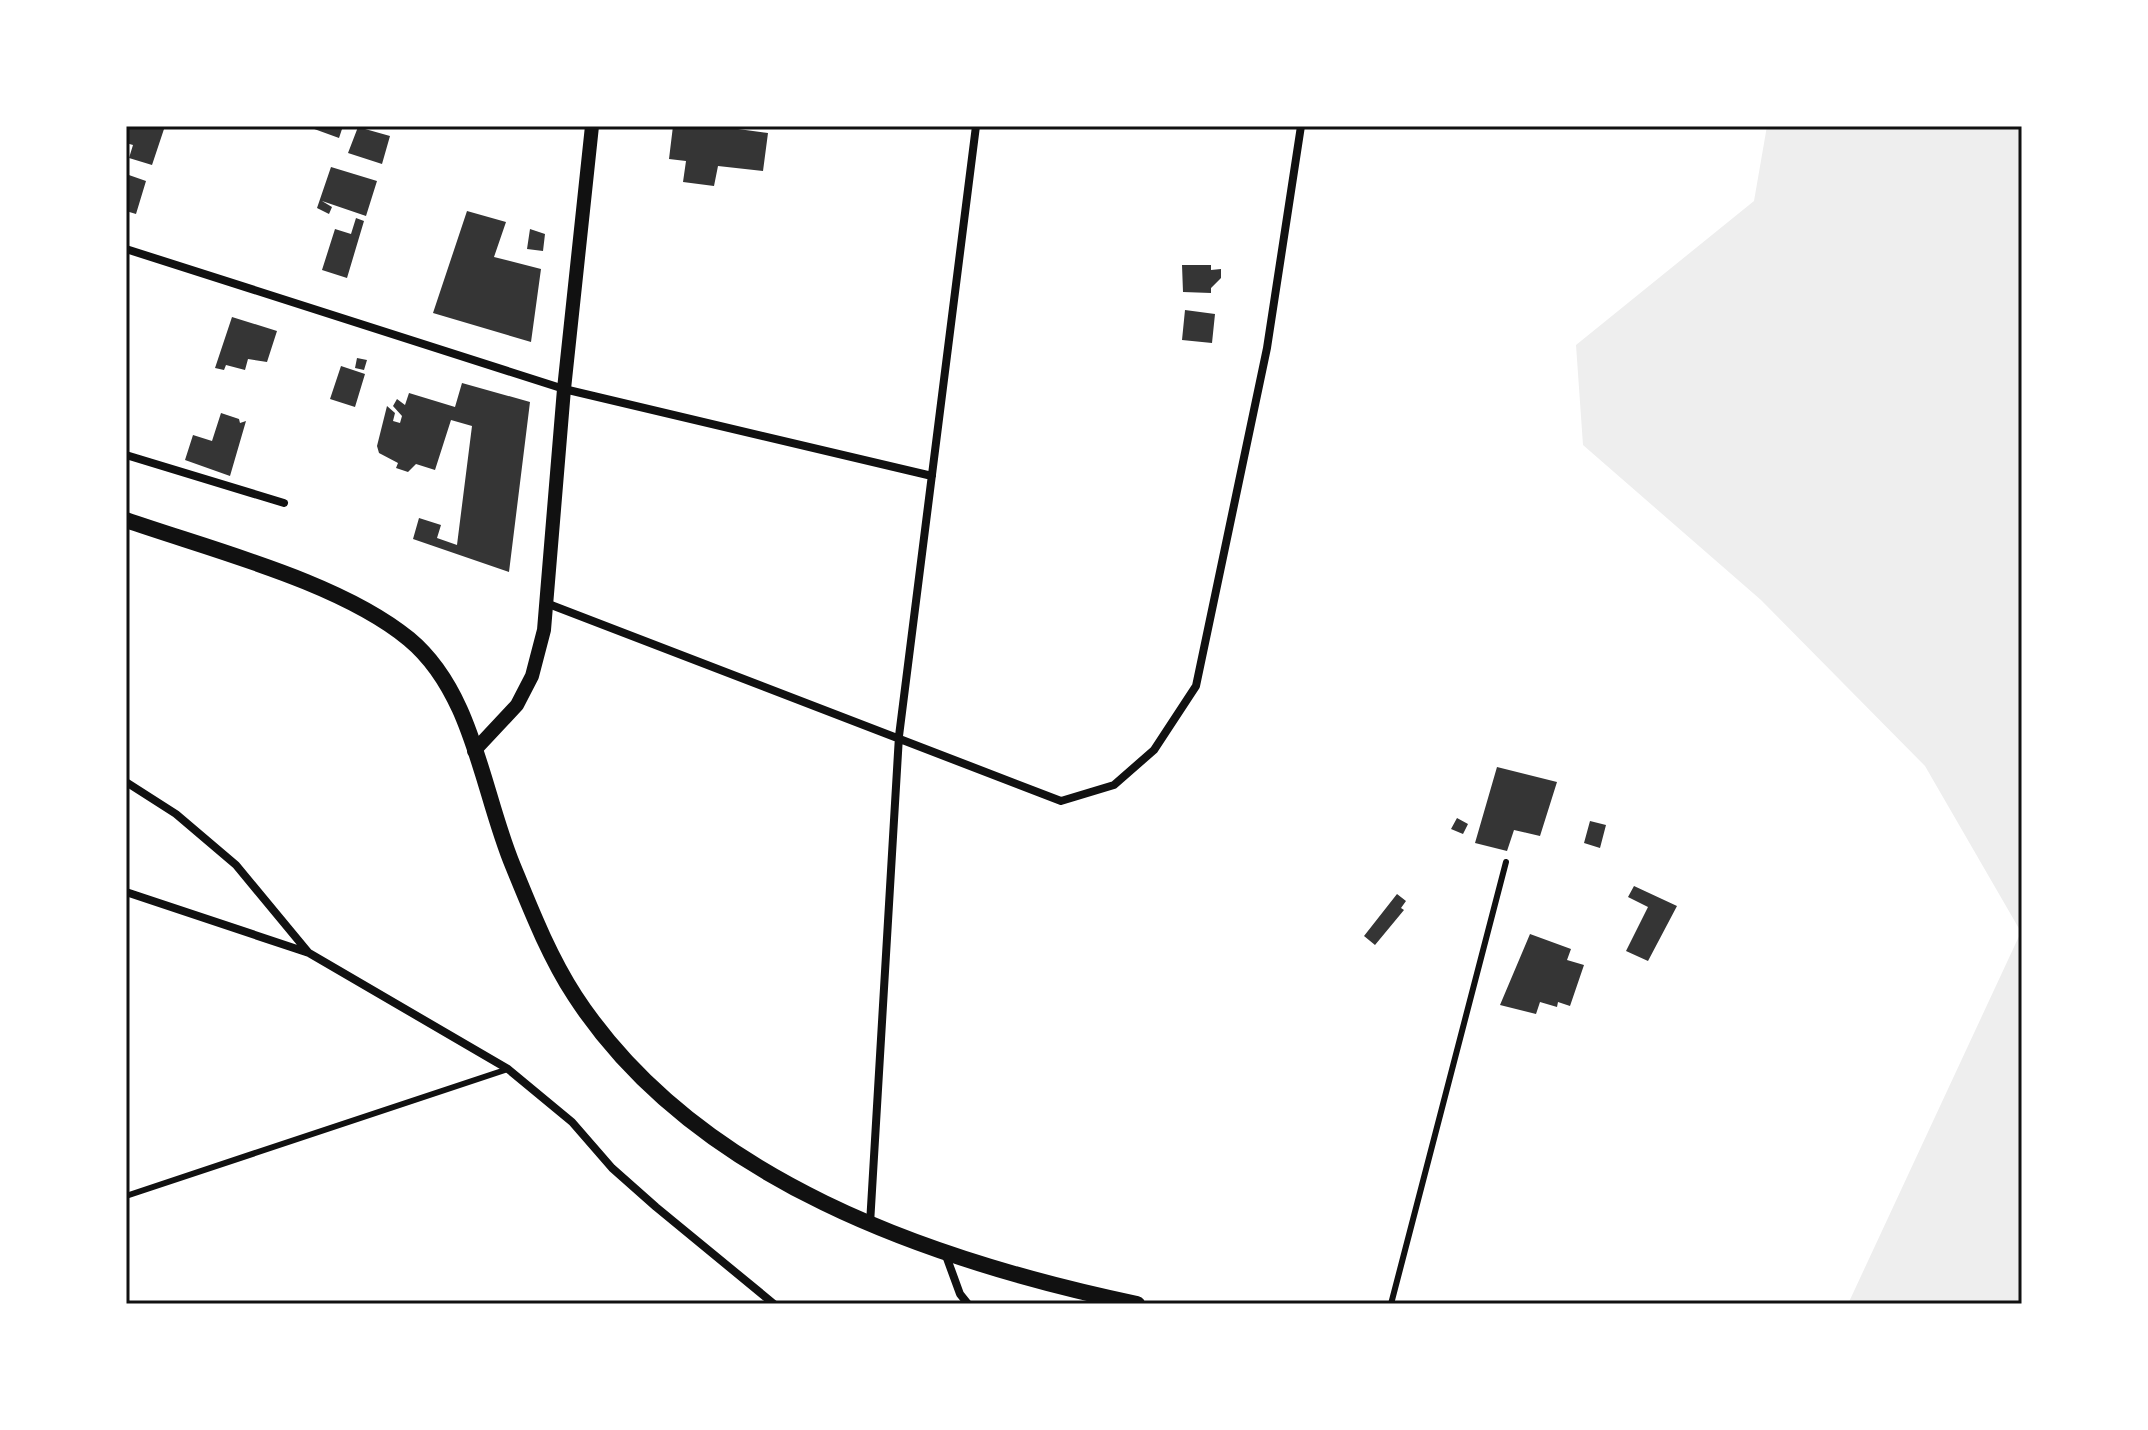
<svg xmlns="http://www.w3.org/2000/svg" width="2148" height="1430" viewBox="0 0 2148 1430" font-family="'Open Sans',sans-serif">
  <rect width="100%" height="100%" fill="#fff"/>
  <path fill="#eee" d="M1767 126H2022V1304H1848L2021 932 1925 766 1761 600 1583 445 1576 345 1754 201Z"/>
  <path fill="#353535" d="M126 126H165L152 165 129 158 133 145 126 143Z
    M306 126H343L339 138Z
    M673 126H716L768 133 763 171 718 166 714 186 683 182 686 161 669 159Z
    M358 127 390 136 382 164 348 153Z
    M331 167 377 181 366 216 322 201 332 207 329 214 317 208Z
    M126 174 146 181 136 214 126 211Z
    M467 211 506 222 494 257 541 269 531 342 433 313Z
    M356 218 364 221 347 278 322 270 335 229 351 234Z
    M530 229 545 234 543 251 527 249Z
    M1182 265H1211V270L1221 269V278L1211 288V293L1183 292Z
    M1185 310 1215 314 1212 343 1182 340Z
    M232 317 277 331 267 362 248 359 245 370 226 365 224 370 215 368Z
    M357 358 367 360 364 370 355 368Z
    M341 366 365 374 355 407 330 399Z
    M462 383 530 402 509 572 413 539 419 518 441 525 437 538 457 545 472 426 451 420 435 470 416 464 408 472 396 468 398 463 379 453 377 446 387 406 395 413 393 421 400 423 402 416 393 406 397 399 405 405 409 393 455 407Z
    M221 413 239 419 240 423 246 421 230 476 185 460 193 435 212 441Z
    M1497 767 1557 782 1540 836 1514 830 1507 851 1475 843Z
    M1457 818 1468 824 1463 834 1451 829Z
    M1590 821 1606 825 1600 848 1584 843Z
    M1634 886 1677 906 1648 961 1626 951 1648 907 1628 897Z
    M1397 894 1406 901 1401 908 1404 910 1375 945 1364 936Z
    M1530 934 1571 949 1567 960 1584 965 1570 1006 1558 1002 1557 1007 1540 1002 1536 1014 1500 1005Z"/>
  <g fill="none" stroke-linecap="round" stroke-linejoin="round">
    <path stroke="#111" stroke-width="6" d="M126 1196 508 1069
      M1391 1304 1506 862"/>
    <path stroke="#111" stroke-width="8" d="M126 249 564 389 932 476
      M126 455 284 503
      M546 603 1061 801 1114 785 1154 750 1196 686 1267 348 1301 126
      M126 782 176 814 236 865 308 952
      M126 892 309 953 508 1069 572 1122 612 1168 656 1207 774 1304
      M870 1224 899 736 976 126
      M945 1253 960 1294 968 1304"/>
    <path stroke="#111" stroke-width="14" d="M474 751 517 705 532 676 544 630 564 389 592 126"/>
    <path stroke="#111" stroke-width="16" d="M126 520C212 550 340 582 409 639 474 693 482 792 513 866 531 910 549 956 575 996 695 1180 932 1261 1137 1304"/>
  </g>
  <rect width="2148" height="1430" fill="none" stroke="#ffffff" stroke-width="256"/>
  <rect x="128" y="128" width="1892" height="1174" fill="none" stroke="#111" stroke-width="3"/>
</svg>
